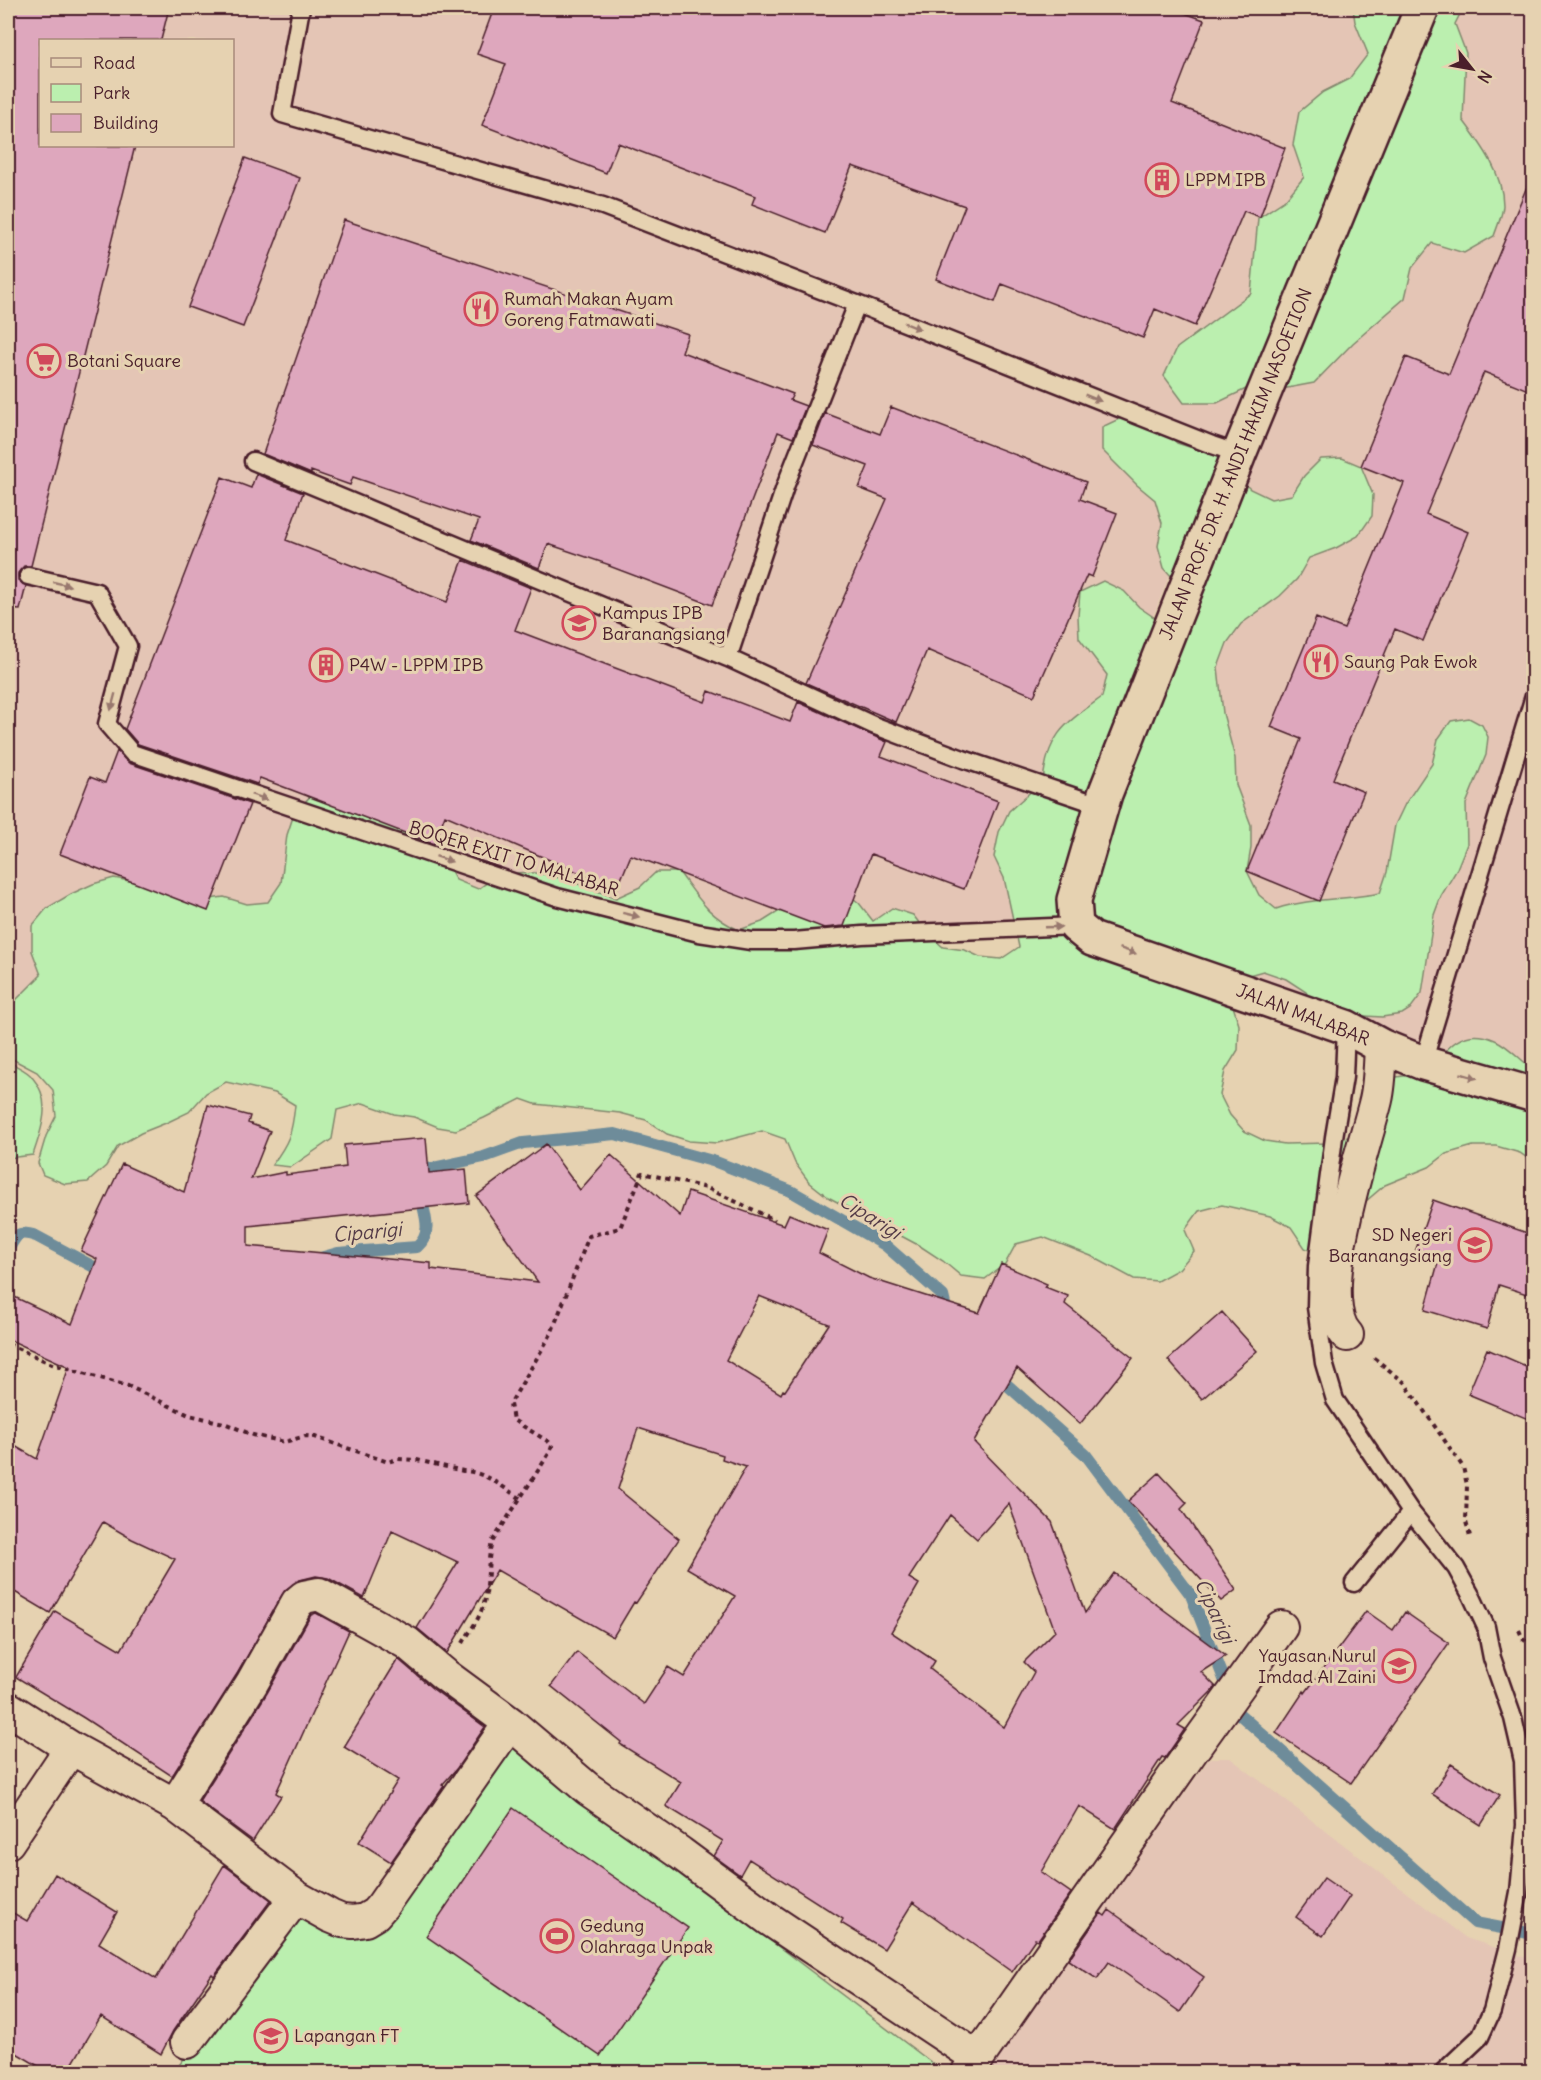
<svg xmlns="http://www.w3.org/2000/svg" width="1541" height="2080" viewBox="0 0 1541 2080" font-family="Delius,sans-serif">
  <rect width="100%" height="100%" fill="#e6d2b1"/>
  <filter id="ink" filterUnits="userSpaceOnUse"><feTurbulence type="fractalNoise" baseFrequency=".0167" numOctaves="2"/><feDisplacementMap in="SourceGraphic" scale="12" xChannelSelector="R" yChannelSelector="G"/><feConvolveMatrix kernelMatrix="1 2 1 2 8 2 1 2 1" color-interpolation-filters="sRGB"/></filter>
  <g filter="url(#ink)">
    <path fill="#e4c5b5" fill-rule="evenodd" d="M8 8H1415L1221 448 1079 799 1029 928 8 1030ZM40 40H232V146H40Z
      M1431 8H1533V1095L1092 939 1102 806Z
      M1210 1758H1230L1466 1938 1533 1960V2072H988Z"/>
    <path fill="#bbefaf" stroke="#82876d" stroke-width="1.5" d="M1353 8H1463L1455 24 1466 53 1463 120C1481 144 1503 173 1503 205 1503 214 1497 227 1494 236L1464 253 1432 243 1412 268 1405 298 1353 343 1314 383 1282 389 1248 388 1217 403H1184L1164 376 1177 348 1251 293 1258 218 1285 200 1304 177 1293 145 1299 112 1323 92 1349 79 1368 54 1355 22Z
      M1121 418 1161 428 1177 443 1218 456 1250 489 1271 499 1292 495 1304 476 1321 459 1342 458 1361 466 1373 495 1372 516 1358 536 1336 548 1309 558 1297 579 1280 596 1241 624 1227 643 1218 667 1223 713 1235 758 1236 785 1251 825V848L1247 871 1259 895 1276 909C1310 898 1346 900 1380 893L1387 872 1395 825 1405 804 1432 764 1438 739 1451 721 1469 718 1482 725 1488 737 1486 755 1466 804 1467 844 1456 871 1441 896 1434 915 1422 993 1410 1009 1402 1014 1382 1017 1365 1016 1340 1019 1316 1011 1306 992 1286 979 1263 971 1238 978 1232 1003 1239 1025 1238 1050 1225 1071 1220 1095 1230 1115 1244 1131 1265 1141 1285 1144 1328 1143 1348 1137 1368 1096 1383 1079 1430 1072C1446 1047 1463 1026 1495 1040 1507 1045 1519 1058 1529 1066L1533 1067V1162L1520 1153 1496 1146H1473L1446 1154 1429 1167 1385 1185 1365 1202 1357 1226 1325 1258 1305 1248 1291 1227 1270 1216 1222 1205 1199 1211 1185 1230 1194 1251 1179 1269 1157 1281 1134 1279 1091 1256 1043 1237 1016 1244 1005 1264 985 1279 961 1276 943 1261 920 1246 828 1197 809 1182 795 1163 785 1139 762 1131 717 1143 689 1141 667 1134 646 1120 620 1113 535 1104 521 1099 484 1118 456 1130 438 1127 414 1117 394 1114 363 1103 337 1110 332 1139 291 1167 272 1165C289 1142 292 1134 295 1105L275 1093 226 1082 206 1093 189 1112 166 1123 141 1133 118 1146 106 1166 88 1182 65 1184 43 1175 38 1163 46 1136 56 1116 53 1090 37 1072 16 1061 8 1055V1008L41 975 32 951V926L47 908 71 894 93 884 114 878 160 887 202 900 224 897 247 904 268 902 281 883 287 835 294 814 326 779 392 788 445 860 456 880 478 889C484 885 491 879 498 877 538 863 578 885 616 898L640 887 656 872H679C699 899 708 916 739 930L762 922 781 910 843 890 859 903 873 921 892 908 913 915 927 933 943 947 965 950 980 957 1001 959 1019 947 1004 878 994 857 999 832 1009 811 1043 781C1048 733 1065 724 1102 697L1107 675 1079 638 1078 616 1080 592 1103 581 1124 591 1139 607 1158 620 1179 585 1164 568 1158 546 1162 523 1155 500 1137 485 1102 450V427Z
      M8 1061C15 1066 27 1070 32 1077 53 1101 42 1128 33 1155L8 1158Z
      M491 1729 944 2072H174L285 1923 304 1907 349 1936Z"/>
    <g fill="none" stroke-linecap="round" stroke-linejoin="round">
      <path stroke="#6e8c9a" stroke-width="12" d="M418 1176 423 1170 484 1157 523 1143 615 1134 716 1162 791 1191 885 1245 943 1296 948 1317
        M8 1250C17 1234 18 1230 36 1236L107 1274
        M320 1258 338 1253 417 1247C434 1232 424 1214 420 1193
        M995 1374 1086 1455 1191 1595 1237 1712 1475 1923 1534 1934"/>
    </g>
    <path fill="#dea7bd" stroke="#4a1f2b" stroke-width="1.5" fill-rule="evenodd" d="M8 8H169L161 40H40V146H135L31 566H24L18 573V580L26 586 20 610 8 609Z
      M494 8H1171L1204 20 1172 103 1285 148 1260 217 1244 211 1195 326 1155 309 1143 338 1002 284 995 302 936 279 965 206 852 166 825 233 752 204 755 196 618 143 606 173 482 125 506 64 477 54Z
      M245 158 300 178 243 327 188 307Z
      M1533 172V392L1484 372 1426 514 1468 532 1423 641 1395 629 1333 779 1364 792 1319 901 1247 871 1301 739 1271 727 1316 618 1344 629 1404 483 1361 466 1406 357 1449 374Z
      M344 220 688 334 682 352 793 394 790 400 806 406 793 438 778 432 712 605 609 566 610 565 548 544 539 568 471 540 479 520 353 477 350 485 311 471V474L263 454Z
      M891 407 1086 482 1080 499 1117 513 1092 577 1087 575 1034 696 927 650 896 722 806 683 887 499 859 488 868 466 813 445 825 413 880 434Z
      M256 474 303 493 286 540 447 602 463 560 531 588 515 630 705 702 709 691 790 722 798 702 887 742 881 756 998 801 964 889 871 854 844 926 824 928 631 855 617 889 445 815 434 844 260 778 257 784 138 744 125 729 222 477 251 488Z
      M117 751 129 763 250 804 208 911 60 854 90 777 105 783Z
      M208 1105 250 1116 248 1123 270 1131 251 1179 286 1172V1175L346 1167 344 1145 426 1138 429 1173 466 1169 469 1203 248 1226V1246L431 1263V1269L538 1282 476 1196 546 1144 580 1190 611 1155 680 1216 688 1192 784 1225 789 1214 828 1230 819 1253 869 1278 979 1313 1001 1264 1047 1284 1045 1287 1068 1296 1065 1304 1133 1358 1080 1424 1017 1368 974 1442 1052 1522 1085 1613 1114 1573 1226 1656 1201 1672 1216 1687 1178 1725 1185 1729 1165 1758 1162 1757 1115 1829 1079 1806 1041 1872 1071 1893 1038 1940 1035 1939 1012 1972 913 1902 884 1949 841 1923 843 1919 749 1859 740 1875 714 1856 723 1841 666 1806 681 1782 620 1744 621 1742 551 1686 577 1652 644 1704 668 1667 684 1677 735 1596 687 1568 746 1467 722 1459 723 1455 638 1428 618 1489 679 1539 636 1603 634 1602 613 1637 497 1570 447 1653 417 1628 458 1562 392 1531 364 1598 328 1578 316 1576 300 1580 285 1590 237 1674 172 1776 84 1718 16 1677 55 1611 121 1650 175 1559 132 1539 103 1522 50 1613 8 1588V1442L37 1459 69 1367 8 1339V1294L72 1324 97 1259 81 1251 122 1164 184 1192ZM759 1296 829 1324 785 1391 783 1390 781 1394 726 1360ZM1009 1504 1055 1631 1024 1662 1034 1672 1004 1727 930 1669 935 1661 891 1632 919 1584 909 1578 950 1515 977 1539Z
      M1433 1200 1533 1235V1296L1499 1285 1487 1329 1425 1310 1438 1263 1414 1255Z
      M1222 1312 1257 1351 1202 1399 1168 1360Z
      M1487 1349 1533 1369V1421L1468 1394Z
      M1159 1473 1187 1503 1181 1509 1236 1590 1221 1601 1128 1501Z
      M1366 1611 1393 1630 1405 1612 1449 1643 1351 1783 1276 1733 1304 1691 1305 1693Z
      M316 1613 349 1631 276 1793 281 1796 253 1841 199 1801 267 1693 311 1615Z
      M398 1659 433 1689 485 1727 457 1768 442 1785 444 1786 391 1862 359 1842 398 1780 344 1747Z
      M1451 1764 1500 1795 1481 1825 1432 1794Z
      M513 1808 688 1928 600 2056 426 1936Z
      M224 1865 271 1900 214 1976 212 1974 173 2031 161 2054 101 2016 67 2073H50L8 2048V1910L27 1921 55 1874 117 1912 99 1943 156 1979Z
      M1324 1878 1350 1896 1323 1936 1296 1917Z
      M1109 1910 1204 1977 1180 2012 1109 1962 1097 1979 1068 1960 1101 1913 1105 1916Z"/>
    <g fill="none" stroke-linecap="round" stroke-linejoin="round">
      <g stroke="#4a1f2b" stroke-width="21">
        <path id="lane" d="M301 8 282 114 603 206 857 304 1212 445 1239 454
          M253 461 728 658 873 725 963 759 1102 806
          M28 576 97 592 128 646 107 724 132 753 557 897 699 933 751 941H794L862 935 1076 926
          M728 658 786 484 857 304
          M1346 1027 1344 1077 1334 1137 1317 1266 1316 1307 1324 1363 1335 1400 1411 1512 1456 1568 1472 1597 1486 1627 1492 1658 1513 1718 1523 1761 1525 1825 1523 1849 1519 1892 1508 1949 1492 2011 1480 2037 1443 2072
          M1423 1063 1534 696
          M1354 1583 1411 1512"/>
      </g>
      <g stroke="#4a1f2b" stroke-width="36">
        <path id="street" d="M1347 1335C1311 1298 1365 1147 1376 1100 1380 1083 1380 1063 1381 1046
          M8 1708 71 1748 175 1805 296 1897 330 1916 342 1921 353 1922 365 1920 375 1914 382 1906 510 1723
          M175 1805 252 1683 297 1603 304 1597 319 1594 407 1643 445 1675 510 1723 588 1789 680 1853 769 1919 978 2058
          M8 1842 71 1748
          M187 2042 296 1897
          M968 2072 1191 1752 1281 1627"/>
      </g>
      <g stroke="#4a1f2b" stroke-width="38">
        <path id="secondary" d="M1422 8 1239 454 1105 794 1074 900 1076 926 1092 939 1346 1027 1381 1046 1423 1063 1534 1095"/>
      </g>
      <path stroke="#4a1f2b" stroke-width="4" stroke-dasharray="4.5 4.5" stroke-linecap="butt" d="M8 1344 52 1364 128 1386 189 1415 224 1423 253 1435 285 1442 305 1436 315 1437 388 1462 397 1459 417 1460 463 1471C484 1471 502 1487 520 1498
        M1374 1358 1404 1382 1463 1467 1467 1485 1466 1522 1470 1536
        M1519 1630 1523 1639 1534 1648
        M463 1643C469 1632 478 1621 482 1609 490 1587 486 1564 492 1542L550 1452 552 1446 549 1442 513 1420 510 1404 551 1334 589 1236 620 1228 642 1173 707 1188 775 1220"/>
      <use href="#lane" stroke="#e6d2b1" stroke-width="16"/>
      <use href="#street" stroke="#e6d2b1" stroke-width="32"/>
      <use href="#secondary" stroke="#e6d2b1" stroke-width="33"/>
    </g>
    <defs><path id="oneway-solid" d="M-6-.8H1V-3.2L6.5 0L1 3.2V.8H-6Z" transform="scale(1.5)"/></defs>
    <g fill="#98786e">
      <use href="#oneway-solid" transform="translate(912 326) rotate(22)"/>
      <use href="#oneway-solid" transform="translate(1093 398) rotate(22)"/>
      <use href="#oneway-solid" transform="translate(62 584) rotate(13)"/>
      <use href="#oneway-solid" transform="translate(113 702) rotate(105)"/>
      <use href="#oneway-solid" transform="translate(259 797) rotate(19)"/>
      <use href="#oneway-solid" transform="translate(444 859) rotate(19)"/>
      <use href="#oneway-solid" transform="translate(631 915) rotate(14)"/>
      <use href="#oneway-solid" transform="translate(1053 927) rotate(-2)"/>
      <use href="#oneway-solid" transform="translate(1128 951) rotate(19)"/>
      <use href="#oneway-solid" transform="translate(1469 1076) rotate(16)"/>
    </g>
  </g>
  <defs>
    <g id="building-ring" transform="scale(1.725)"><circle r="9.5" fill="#e6d2b1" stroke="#d1495b" stroke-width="1.5"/><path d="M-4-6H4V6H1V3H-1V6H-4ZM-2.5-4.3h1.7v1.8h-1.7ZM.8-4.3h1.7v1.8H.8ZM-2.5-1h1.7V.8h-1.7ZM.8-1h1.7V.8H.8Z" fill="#d1495b"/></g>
    <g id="restaurant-ring" transform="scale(1.725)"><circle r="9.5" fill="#e6d2b1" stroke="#d1495b" stroke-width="1.5"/><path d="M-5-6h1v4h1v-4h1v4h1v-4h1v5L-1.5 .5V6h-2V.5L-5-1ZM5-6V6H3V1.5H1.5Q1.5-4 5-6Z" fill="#d1495b"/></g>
    <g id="supermarket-ring" transform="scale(1.725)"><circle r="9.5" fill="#e6d2b1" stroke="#d1495b" stroke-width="1.5"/><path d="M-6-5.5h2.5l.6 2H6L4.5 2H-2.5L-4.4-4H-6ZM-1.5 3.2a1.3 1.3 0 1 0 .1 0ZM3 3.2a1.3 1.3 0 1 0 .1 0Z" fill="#d1495b"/></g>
    <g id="university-ring" transform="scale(1.725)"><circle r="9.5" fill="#e6d2b1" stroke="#d1495b" stroke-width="1.5"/><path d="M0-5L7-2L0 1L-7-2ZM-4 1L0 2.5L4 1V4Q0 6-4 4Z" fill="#d1495b"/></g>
    <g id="school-ring" transform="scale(1.725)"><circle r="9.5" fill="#e6d2b1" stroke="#d1495b" stroke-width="1.5"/><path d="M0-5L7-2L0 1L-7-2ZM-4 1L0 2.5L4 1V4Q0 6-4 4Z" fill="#d1495b"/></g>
    <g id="stadium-ring" transform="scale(1.725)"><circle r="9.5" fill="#e6d2b1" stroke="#d1495b" stroke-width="1.5"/><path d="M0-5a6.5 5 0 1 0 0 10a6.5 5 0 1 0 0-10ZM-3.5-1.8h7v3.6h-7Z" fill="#d1495b"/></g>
  </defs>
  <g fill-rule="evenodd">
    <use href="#building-ring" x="1162" y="180"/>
    <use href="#restaurant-ring" x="481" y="309"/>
    <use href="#supermarket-ring" x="44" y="361"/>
    <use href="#university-ring" x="579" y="623"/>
    <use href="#restaurant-ring" x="1321" y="662"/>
    <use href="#building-ring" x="326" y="665"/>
    <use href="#school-ring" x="1475" y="1245"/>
    <use href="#school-ring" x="1399" y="1666"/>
    <use href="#stadium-ring" x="557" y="1936"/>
    <use href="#university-ring" x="271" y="2036"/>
  </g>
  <g text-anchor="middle" stroke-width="6" stroke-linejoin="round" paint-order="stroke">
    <g font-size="18" fill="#4a1f2b" stroke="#e6d2b1" text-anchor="start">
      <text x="1185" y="186">LPPM IPB</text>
      <text x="504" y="305">Rumah Makan Ayam<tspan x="504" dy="21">Goreng Fatmawati</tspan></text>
      <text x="67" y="367">Botani Square</text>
      <text x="602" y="619">Kampus IPB<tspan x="602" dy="21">Baranangsiang</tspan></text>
      <text x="1344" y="668">Saung Pak Ewok</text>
      <text x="349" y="671">P4W - LPPM IPB</text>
      <text x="1452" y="1241" text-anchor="end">SD Negeri<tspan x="1452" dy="21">Baranangsiang</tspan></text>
      <text x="1376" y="1662" text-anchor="end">Yayasan Nurul<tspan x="1376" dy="21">Imdad Al Zaini</tspan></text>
      <text x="580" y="1932">Gedung<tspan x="580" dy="21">Olahraga Unpak</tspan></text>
      <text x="294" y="2042">Lapangan FT</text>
    </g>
    <g font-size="18" fill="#4a1f2b" stroke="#e6d2b1">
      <text transform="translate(1236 464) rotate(-68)" y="6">JALAN PROF. DR. H. ANDI HAKIM NASOETION</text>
      <text transform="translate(514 859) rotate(17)" y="6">BOQER EXIT TO MALABAR</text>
      <text transform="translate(1303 1015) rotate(21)" y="6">JALAN MALABAR</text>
    </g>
    <g font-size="20" font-style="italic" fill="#533a47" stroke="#e6d2b1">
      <text transform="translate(870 1216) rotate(32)" y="7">Ciparigi</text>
      <text transform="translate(367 1232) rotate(-5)" y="7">Ciparigi</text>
      <text transform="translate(1215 1611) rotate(65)" y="7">Ciparigi</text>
    </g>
  </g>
  <rect width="1541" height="2080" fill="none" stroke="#e6d2b1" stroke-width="30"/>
  <rect x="15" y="15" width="1511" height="2050" fill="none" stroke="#4a1f2b" stroke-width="2" filter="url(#ink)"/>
  <rect x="39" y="39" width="195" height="108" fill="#e6d2b1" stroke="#a88a7b" stroke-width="1.5"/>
  <rect x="51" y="58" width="30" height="9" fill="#e6d2b1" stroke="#a88a7b" stroke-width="1.5"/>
  <text x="93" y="69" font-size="18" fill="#4a1f2b">Road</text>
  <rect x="51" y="84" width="30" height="18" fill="#bbefaf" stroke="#a88a7b" stroke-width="1.5"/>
  <text x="93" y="99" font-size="18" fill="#4a1f2b">Park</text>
  <rect x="51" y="114" width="30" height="18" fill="#dea7bd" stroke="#a88a7b" stroke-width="1.5"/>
  <text x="93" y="129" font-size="18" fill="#4a1f2b">Building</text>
  <g transform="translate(1472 69) rotate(121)" stroke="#e6d2b1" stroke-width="4.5" paint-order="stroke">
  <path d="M0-4.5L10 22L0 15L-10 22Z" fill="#4a1f2b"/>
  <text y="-9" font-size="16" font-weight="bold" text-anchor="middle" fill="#4a1f2b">N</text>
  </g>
</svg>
